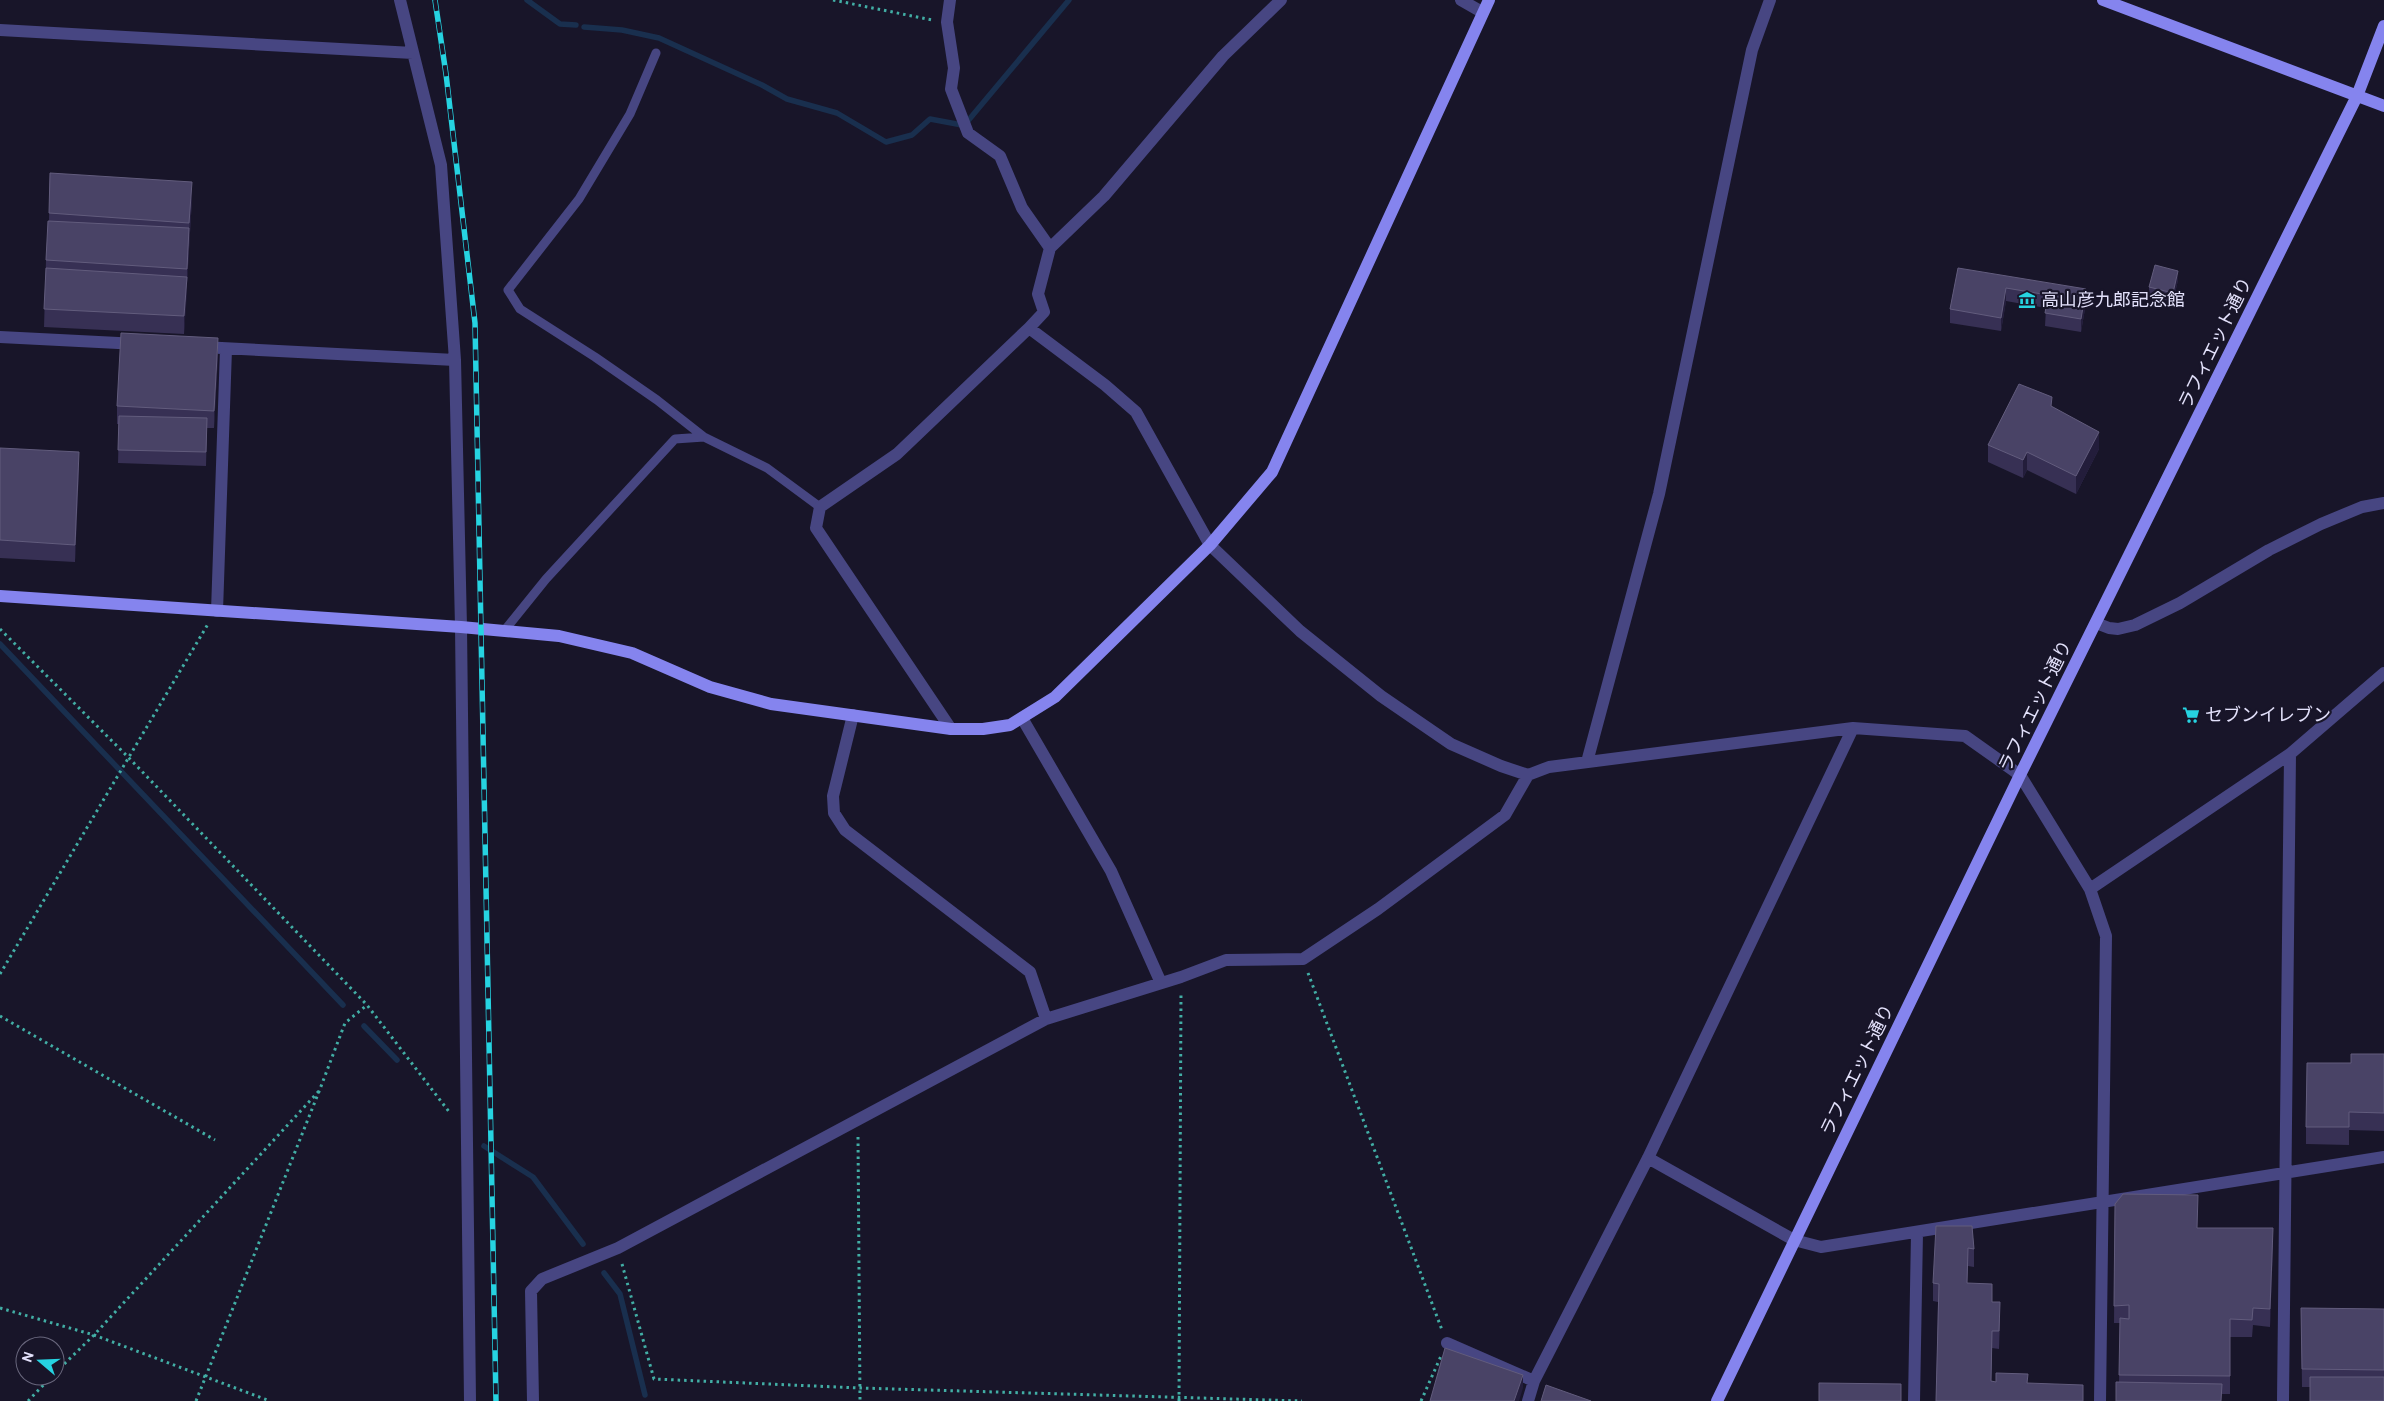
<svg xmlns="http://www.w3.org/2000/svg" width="2384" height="1401" viewBox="0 0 2384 1401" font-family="Overpass,'Noto Sans JP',sans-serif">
  <rect width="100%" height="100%" fill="#181529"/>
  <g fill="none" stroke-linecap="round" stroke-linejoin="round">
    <path stroke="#192f4e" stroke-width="5.5" d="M527 0 560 24 576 25
      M584 27 622 30 659 38 762 85 787 99 837 113 886 142 912 135 930 119 962 125
      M967 122 1069 0
      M0 644 343 1005
      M364 1026 397 1060
      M484 1146 533 1177 583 1244
      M604 1273 620 1294 645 1395"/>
    <path stroke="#42aea5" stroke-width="3" stroke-dasharray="2.5 4" stroke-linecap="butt" d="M833 0 932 20
      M0 629 129 758 367 1005 450 1113
      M1308 973 1442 1330
      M0 974 208 624
      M0 1016 215 1140
      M858 1137 860 1401
      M622 1264 654 1379 860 1388 1302 1401
      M0 1308 94 1335 270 1401
      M55 1373 94 1335 319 1091
      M28 1401 52 1376
      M196 1401 320 1089 345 1023 367 1005
      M1179 1401 1181 992
      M1421 1401 1441 1356"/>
    <path stroke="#474682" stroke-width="9" d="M656 53 630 114 579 199 508 290 520 309 595 357 657 400 704 437 767 468 820 507
      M504 631 546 579 675 439 704 437"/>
    <path stroke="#474682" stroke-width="12" d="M400 0 441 165 455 360 461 627 470 1401
      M950 0 947 22 954 68 951 89 968 133 1000 156 1022 208 1050 248
      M1461 0 1482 12
      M0 30 413 53
      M1029 328 1105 385 1136 412 1210 545 1300 631 1381 696 1451 744 1501 766 1528 775
      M0 337 138 344
      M202 347 455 360
      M217 611 226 349
      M2096 623 2109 628 2118 629 2135 625 2180 603 2269 550 2321 524 2362 507 2384 503
      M853 715 833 796 834 813 845 830 1030 972 1046 1019
      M1022 718 1111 871 1161 983
      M951 729 816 528 820 507 897 454 1029 328 1044 312 1038 294 1050 248 1104 196 1223 56 1281 0
      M1587 762 1659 494 1752 50 1770 0
      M2090 889 2290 754 2384 673
      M1648 1158 1794 1240 1821 1247 2384 1157
      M1447 1343 1534 1381
      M533 1401 531 1291 542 1279 618 1248 1046 1019 1181 977 1226 960 1303 959 1378 909 1505 815 1528 775 1549 767 1853 728 1965 736 2020 775 2090 889 2106 936 2100 1401
      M1528 1401 1534 1381 1648 1158 1853 728
      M1914 1401 1917 1233
      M2283 1401 2290 754"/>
    <path stroke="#8584ee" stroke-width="12" d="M2103 0 2384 106
      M0 596 461 627 559 636 632 653 710 687 771 704 951 729H983L1010 725 1055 697 1210 545 1272 472 1489 0
      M1717 1401 2020 775 2357 96 2384 26"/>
    <g stroke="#26d3e1" stroke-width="5.5">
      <path id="rail" d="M435 0 446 74 475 323 496 1401"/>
    </g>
    <use href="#rail" stroke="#181529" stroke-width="4" stroke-dasharray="11" stroke-linecap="butt"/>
  </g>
  <path fill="#373054" d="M50 173 192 199 184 334 44 327 46 260 49 221Z
    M1958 268 2086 303 2081 332 2045 326 2046 308 2006 301 2001 331 1950 323V309Z
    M2178 280 2173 302 2149 296V287Z
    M218 355 214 428H207L206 466 118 463 119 424H117V406Z
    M2052 407 2099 449 2076 494 2027 470 2023 478 1988 462V445Z
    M0 448 79 469 75 562 0 558Z
    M2384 1054V1131L2349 1130V1145L2306 1144V1127L2351 1063Z
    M2115 1204 2197 1228 2273 1246 2270 1327 2253 1325 2252 1337H2230V1394H2222L2119 1383 2120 1323H2114Z
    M1972 1226 1974 1249V1267L1968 1266 1967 1283 1992 1302 2000 1320 1999 1349 1992 1348 1991 1381 1996 1382 2028 1374 1936 1401 1938 1302 1933 1301V1283Z
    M2301 1308 2384 1309V1401L2310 1387H2302Z"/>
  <path fill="#231d3b" d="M192 182V199L187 286V269Z
    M2178 271V280L2173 302V293Z
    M187 277V295L184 334V316Z
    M2006 288V301L2001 331V318Z
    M2086 289V303L2081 332V319Z
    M218 338V355L214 428V411Z
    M2099 432V449L2076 494V476Z
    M79 452V469L75 562V545Z
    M2027 452V470L2023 478V460Z
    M2273 1228V1246L2270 1327V1309Z
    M1523 1375V1388L1519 1401H1514Z"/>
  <path fill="#494366" stroke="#625c7d" d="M50 173 192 182 189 223 49 213Z
    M48 221 189 228 187 269 46 260Z
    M2155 265 2178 271 2173 293 2149 287Z
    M46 268 187 277 184 316 44 309Z
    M1958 268 2086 289 2081 319 2045 313 2048 295 2006 288 2001 318 1950 309Z
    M121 333 218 338 214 411 117 406Z
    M2019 384 2052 397 2051 406 2099 432 2076 476 2027 452 2023 460 1988 445Z
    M119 416 207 418 206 452 118 450Z
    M0 448 79 452 75 545 0 540Z
    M2351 1054H2384V1113L2349 1112V1127H2306L2307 1063H2351Z
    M2123 1194 2198 1195 2197 1228H2273L2270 1309 2253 1308 2252 1320 2230 1319V1376L2119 1375 2120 1318 2129 1319V1305L2114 1306 2115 1204Z
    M1936 1226H1972L1974 1249 1968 1248 1967 1283 1992 1284V1302H2000L1999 1331H1992L1991 1381 1996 1382V1373L2028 1374 2027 1383 2083 1385V1401H1936L1939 1284 1933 1283Z
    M2301 1308 2384 1309V1370L2302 1369Z
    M1445 1348 1523 1375 1514 1401H1430Z
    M2310 1377H2384V1401H2310Z
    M2116 1382 2222 1384 2221 1401H2116Z
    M1819 1383 1901 1384V1401H1819Z
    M1546 1385 1591 1401H1541Z"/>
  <defs>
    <g id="museum-bare" transform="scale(1.35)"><path d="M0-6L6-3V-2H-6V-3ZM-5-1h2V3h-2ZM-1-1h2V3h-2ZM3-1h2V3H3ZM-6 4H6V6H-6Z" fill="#26d3e1" stroke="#181529" stroke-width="2.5" paint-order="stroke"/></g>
    <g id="supermarket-bare" transform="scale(1.35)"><path d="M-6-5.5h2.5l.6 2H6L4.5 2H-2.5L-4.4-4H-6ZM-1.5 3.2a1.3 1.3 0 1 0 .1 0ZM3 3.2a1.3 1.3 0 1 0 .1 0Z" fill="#26d3e1" stroke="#181529" stroke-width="2.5" paint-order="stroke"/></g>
  </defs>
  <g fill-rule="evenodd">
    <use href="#museum-bare" x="2027" y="300"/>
    <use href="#supermarket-bare" x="2191" y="715"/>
  </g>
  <g text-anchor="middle" stroke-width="4.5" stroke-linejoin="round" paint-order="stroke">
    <g font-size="18" fill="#e3e1fb" stroke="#181529" text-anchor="start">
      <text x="2041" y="306">高山彦九郎記念館</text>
      <text x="2205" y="721">セブンイレブン</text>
    </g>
    <g font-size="18" fill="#e3e1fb" stroke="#181529">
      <text transform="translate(2215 343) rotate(-64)" y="6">ラフィエット通り</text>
      <text transform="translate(2035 706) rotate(-64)" y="6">ラフィエット通り</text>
      <text transform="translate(1857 1070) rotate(-64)" y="6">ラフィエット通り</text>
    </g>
  </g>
  <g transform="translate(40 1361) rotate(289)"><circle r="24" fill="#181529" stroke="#69677d"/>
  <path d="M0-4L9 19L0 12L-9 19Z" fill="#26d3e1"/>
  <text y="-8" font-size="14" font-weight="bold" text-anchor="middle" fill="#e3e1fb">N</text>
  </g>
</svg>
